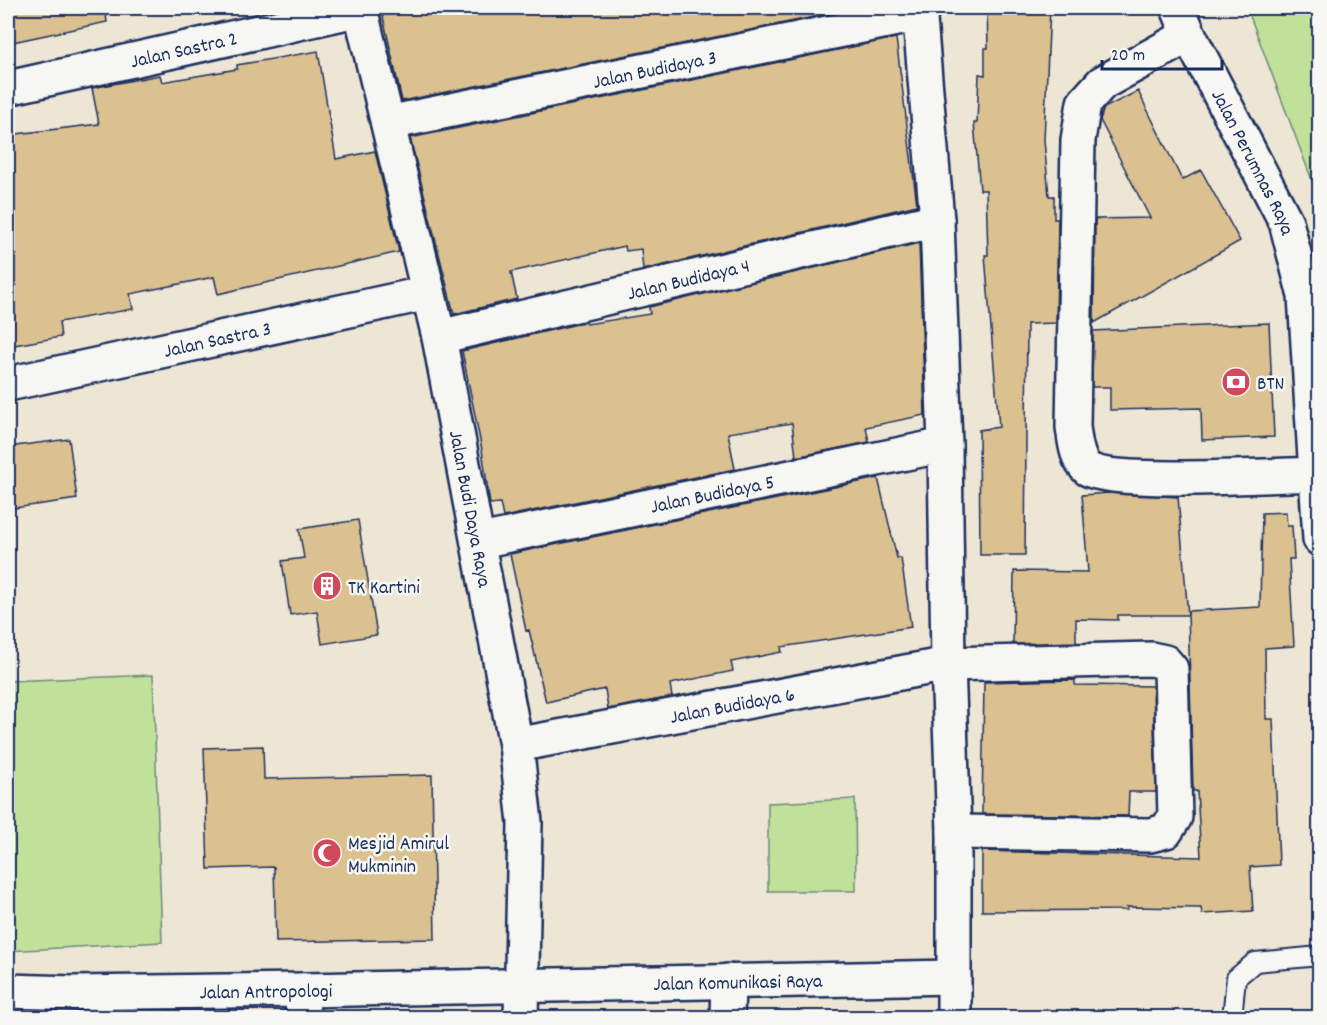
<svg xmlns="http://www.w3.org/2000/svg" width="1327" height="1025" viewBox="0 0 1327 1025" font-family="Dekko,sans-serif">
  <rect width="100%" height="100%" fill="#eee6d5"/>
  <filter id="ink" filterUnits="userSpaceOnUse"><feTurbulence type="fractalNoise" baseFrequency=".0167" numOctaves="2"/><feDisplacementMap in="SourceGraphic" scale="12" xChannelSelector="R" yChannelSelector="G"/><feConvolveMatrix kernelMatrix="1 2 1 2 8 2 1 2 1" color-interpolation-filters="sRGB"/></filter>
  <g filter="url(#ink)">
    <path fill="#bfe19a" stroke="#6d887c" stroke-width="1.5" d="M1247 8H1319V199Z
      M153 675 162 942 8 951V681Z
      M855 799 856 891H768V803Z"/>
    <path fill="#dbc090" stroke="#1b2f5e" stroke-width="1.5" d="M8 8H105L107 22 8 43Z
      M381 8H848V10L402 101Z
      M987 8H1050L1044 140 1049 196H1054V219H1058L1056 323 1027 324 1025 555H980L979 430 999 427 985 255H988L986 190H980L974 123H977L979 74 985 75V48H988Z
      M896 38 917 205 643 270 641 249 626 251 625 246 511 272 517 299 454 314 410 138Z
      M318 51 336 159 375 151 399 252 218 294 214 277 130 294 133 309 59 322 61 337 8 346V135L99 124 92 88 160 75 162 82 237 69V65Z
      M1138 91 1182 180 1201 170 1240 241 1094 323 1095 219 1150 218 1100 120 1104 108Z
      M919 243 925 415 866 427 869 442 796 457 792 423 728 433 735 469 503 517 500 503 490 504 482 450 462 351 586 322 587 324 650 314 649 307Z
      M1269 323 1274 437 1202 440 1201 408 1110 410V387H1092L1093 331Z
      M69 439 77 499 8 509V447Z
      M878 478 897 558H901L911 627 781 647 782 652 731 662 733 671 670 684 672 697 608 709 605 689 546 702 529 630 526 631 510 554Z
      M1109 493 1178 497 1188 615H1118V620L1076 619V642L1013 644 1014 571 1088 572 1082 495Z
      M1286 512 1287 526H1292L1294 559H1289L1294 646 1265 648 1266 719H1273L1279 865 1250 867 1253 911 1202 914 1201 908 1127 907V910L982 911V851L1201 857 1197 791H1193L1188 611 1260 607 1262 513Z
      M358 520 377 635 322 644 317 611 290 615 282 561 304 558 299 529Z
      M1075 680V685L1153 686 1156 792H1129L1128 816 982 814 984 682Z
      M263 746 264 779 432 775 435 939 276 942 274 867 208 869 204 748Z"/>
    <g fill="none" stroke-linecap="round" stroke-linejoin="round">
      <g stroke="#1b2f5e" stroke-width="22">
        <path id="service" d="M1232 1018 1236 978 1255 962 1320 956"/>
      </g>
      <g stroke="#1b2f5e" stroke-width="38">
        <g id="minor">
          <path id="s1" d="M360 8 439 337 516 745 525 822 521 1018"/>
          <path d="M919 8 937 220 945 445 948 664 954 832V1018"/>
          <path d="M1189 35 1102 83 1084 103 1078 140 1073 427C1075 440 1076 460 1088 469 1114 485 1277 475 1317 474"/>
          <path id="s2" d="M8 88 361 9"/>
          <path id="s3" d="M388 123 921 14"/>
          <path id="s4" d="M439 337 937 220"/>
          <path id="s5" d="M8 384 428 293"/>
          <path id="s6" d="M480 541 945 445"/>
          <path id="s7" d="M516 745 948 664 1151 659 1165 662 1171 669 1175 817 1166 831 1150 835 954 832"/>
          <path id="s8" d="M8 991 73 993 303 990 953 977"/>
          <path d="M302 1018 303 990"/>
          <path d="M727 1018 728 981"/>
        </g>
      </g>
      <g stroke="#1b2f5e" stroke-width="38">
        <g id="tertiary">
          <path id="s9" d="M1178 8 1189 35 1286 222 1305 296 1320 539"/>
        </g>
      </g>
      <use href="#service" stroke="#f6f6f2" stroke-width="18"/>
      <use href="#minor" stroke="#f6f6f2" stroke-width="33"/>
      <use href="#tertiary" stroke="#f6f6f2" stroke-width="33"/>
    </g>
  </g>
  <defs>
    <g id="bank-disc" transform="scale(1.5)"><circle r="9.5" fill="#d1495b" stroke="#f6f6f2"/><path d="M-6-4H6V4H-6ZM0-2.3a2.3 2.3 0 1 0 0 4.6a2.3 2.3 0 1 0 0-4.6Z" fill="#fff"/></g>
    <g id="building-disc" transform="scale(1.5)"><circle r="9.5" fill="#d1495b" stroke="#f6f6f2"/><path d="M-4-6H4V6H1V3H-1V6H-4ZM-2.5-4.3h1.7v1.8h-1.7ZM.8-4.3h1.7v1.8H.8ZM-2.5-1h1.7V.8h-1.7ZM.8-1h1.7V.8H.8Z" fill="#fff"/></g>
    <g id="mosque-disc" transform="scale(1.5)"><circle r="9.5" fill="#d1495b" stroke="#f6f6f2"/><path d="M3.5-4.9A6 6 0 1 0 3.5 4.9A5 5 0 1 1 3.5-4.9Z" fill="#fff"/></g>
  </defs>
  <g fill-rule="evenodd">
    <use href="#bank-disc" x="1236" y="382"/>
    <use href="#building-disc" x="327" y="586"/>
    <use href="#mosque-disc" x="327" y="853"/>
  </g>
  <g text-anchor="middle" stroke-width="5" stroke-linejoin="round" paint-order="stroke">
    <g font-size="20" fill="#1b2f5e" stroke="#f6f6f2">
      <text dy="7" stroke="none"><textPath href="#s2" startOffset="180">Jalan Sastra 2</textPath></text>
      <text dy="7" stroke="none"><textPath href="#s3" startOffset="272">Jalan Budidaya 3</textPath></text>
      <text dy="7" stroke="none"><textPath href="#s9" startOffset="172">Jalan Perumnas Raya</textPath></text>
      <text dy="7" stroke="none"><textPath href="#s4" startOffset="256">Jalan Budidaya 4</textPath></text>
      <text dy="7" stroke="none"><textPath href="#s5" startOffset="214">Jalan Sastra 3</textPath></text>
      <text dy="7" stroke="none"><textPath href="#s6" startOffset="237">Jalan Budidaya 5</textPath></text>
      <text dy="7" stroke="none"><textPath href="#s1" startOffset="513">Jalan Budi Daya Raya</textPath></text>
      <text dy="7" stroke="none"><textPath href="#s7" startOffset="220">Jalan Budidaya 6</textPath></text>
      <text dy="7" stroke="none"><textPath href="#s8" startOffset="730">Jalan Komunikasi Raya</textPath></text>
      <text dy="7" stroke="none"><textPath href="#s8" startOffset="258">Jalan Antropologi</textPath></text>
    </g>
    <g font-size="20" fill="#1b2f5e" stroke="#f6f6f2" text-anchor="start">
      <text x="1257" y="389">BTN</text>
      <text x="348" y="593">TK Kartini</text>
      <text x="348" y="849">Mesjid Amirul<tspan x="348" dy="23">Mukminin</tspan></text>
    </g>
  </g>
  <rect width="1327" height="1025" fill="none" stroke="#f6f6f2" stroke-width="30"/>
  <rect x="15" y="15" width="1297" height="995" fill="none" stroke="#1b2f5e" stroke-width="2" filter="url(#ink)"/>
  <path d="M1102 60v9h120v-9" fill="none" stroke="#1b2f5e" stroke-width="3"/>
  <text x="1111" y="60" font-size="18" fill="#1b2f5e" stroke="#f6f6f2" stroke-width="4.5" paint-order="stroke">20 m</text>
</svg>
